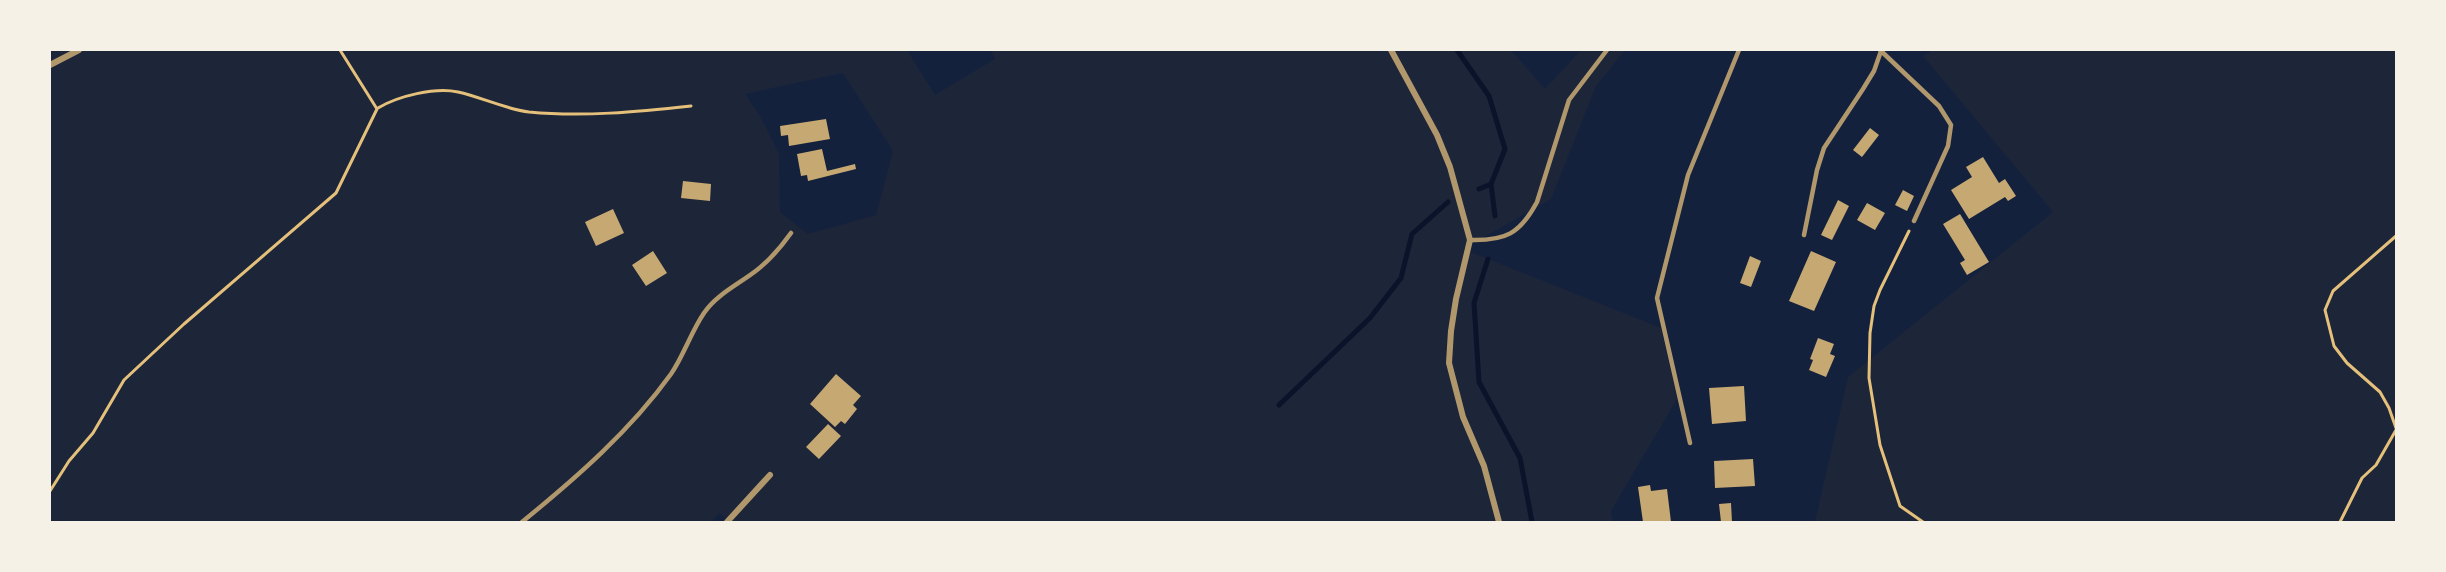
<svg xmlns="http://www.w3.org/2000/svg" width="2446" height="572" viewBox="0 0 2446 572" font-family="'Open Sans',sans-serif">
  <rect width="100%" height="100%" fill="#14213d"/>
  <path fill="#1d2539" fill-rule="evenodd" d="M50 50H907L935 95 995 59 990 50H1511L1545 89 1581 50H1625L1596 86 1551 199 1463 249 1661 328 1677 399 1611 511 1613 522H731L719 513 711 522H50ZM843 73 893 151 876 215 808 234 780 212 779 154 760 116 745 94Z
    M1933 50H2396V522H1815L1848 377 2053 212 1923 56Z"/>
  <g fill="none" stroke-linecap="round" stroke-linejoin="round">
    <path stroke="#0b132b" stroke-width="5" d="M1457 50 1489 96 1505 149 1491 184 1495 216
      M1479 189 1491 184
      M1488 259 1474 303 1479 382 1520 458 1532 522
      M1279 405 1370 318 1401 278 1412 234 1448 202"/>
  </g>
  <path fill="#c6a872" d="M826 119 830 139 789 146 788 135 781 136 780 126Z
    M1870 128 1879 135 1862 157 1853 150Z
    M822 149 827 171 855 164 856 169 808 181 807 175 801 176 797 154Z
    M1983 157 1999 183 2005 179 2016 196 2008 201 2005 197 1969 219 1951 190 1972 177 1966 167Z
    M683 181 711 184 710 201 681 198Z
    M1903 190 1914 196 1907 211 1895 205Z
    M1838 200 1849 206 1832 240 1821 235Z
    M1867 203 1885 213 1875 230 1857 220Z
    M613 209 624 233 596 246 585 222Z
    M1960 214 1989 262 1967 275 1960 263 1965 260 1943 224Z
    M653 251 667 273 646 286 632 265Z
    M1811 251 1836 262 1814 311 1789 301Z
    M1750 256 1761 261 1751 287 1740 283Z
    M1818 338 1834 344 1830 354 1835 356 1826 377 1809 370 1813 360 1810 359Z
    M836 374 861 396 853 405 857 409 845 424 841 421 835 427 810 404Z
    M1744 386 1746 421 1712 424 1709 388Z
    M828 424 841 436 819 459 806 447Z
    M1753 459 1755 486 1715 488 1714 461Z
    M1650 485 1651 491 1667 489 1671 522H1643L1638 487Z
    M1731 503 1732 522H1721L1719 504Z"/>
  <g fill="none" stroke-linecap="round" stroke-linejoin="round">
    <path stroke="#e5c07b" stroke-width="3" d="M378 108C398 96 435 87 458 92 481 97 505 109 529 112 582 117 638 112 691 106
      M1909 231 1880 290 1874 306 1870 333 1869 378 1880 445 1900 506 1923 522
      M2396 236 2333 291 2325 310 2334 346 2347 363 2380 392 2389 408 2396 428
      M50 491 69 461 93 433 124 380 184 324 336 193 377 109 340 50
      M2340 522 2362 478 2376 465 2396 430"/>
    <path stroke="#b1986c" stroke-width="4.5" d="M1880 50 1939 106 1951 125 1948 146 1914 221
      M1804 235 1817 170 1824 148 1863 89 1874 71 1881 51
      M1470 240C1505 241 1520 234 1537 202L1569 100 1607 50
      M1690 443 1657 298 1688 175 1739 50
      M522 522C576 478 630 431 671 374 684 355 691 332 704 313 717 294 739 284 757 270 771 259 781 247 791 233"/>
    <path stroke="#b1986c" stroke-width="6" d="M1391 50 1437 135 1450 167 1470 240 1456 299 1451 331 1449 363 1463 417 1484 466 1499 522
      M50 65 79 50
      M727 522 770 475"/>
  </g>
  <rect width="2446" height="572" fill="none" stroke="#f6f1e7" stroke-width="102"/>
</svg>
